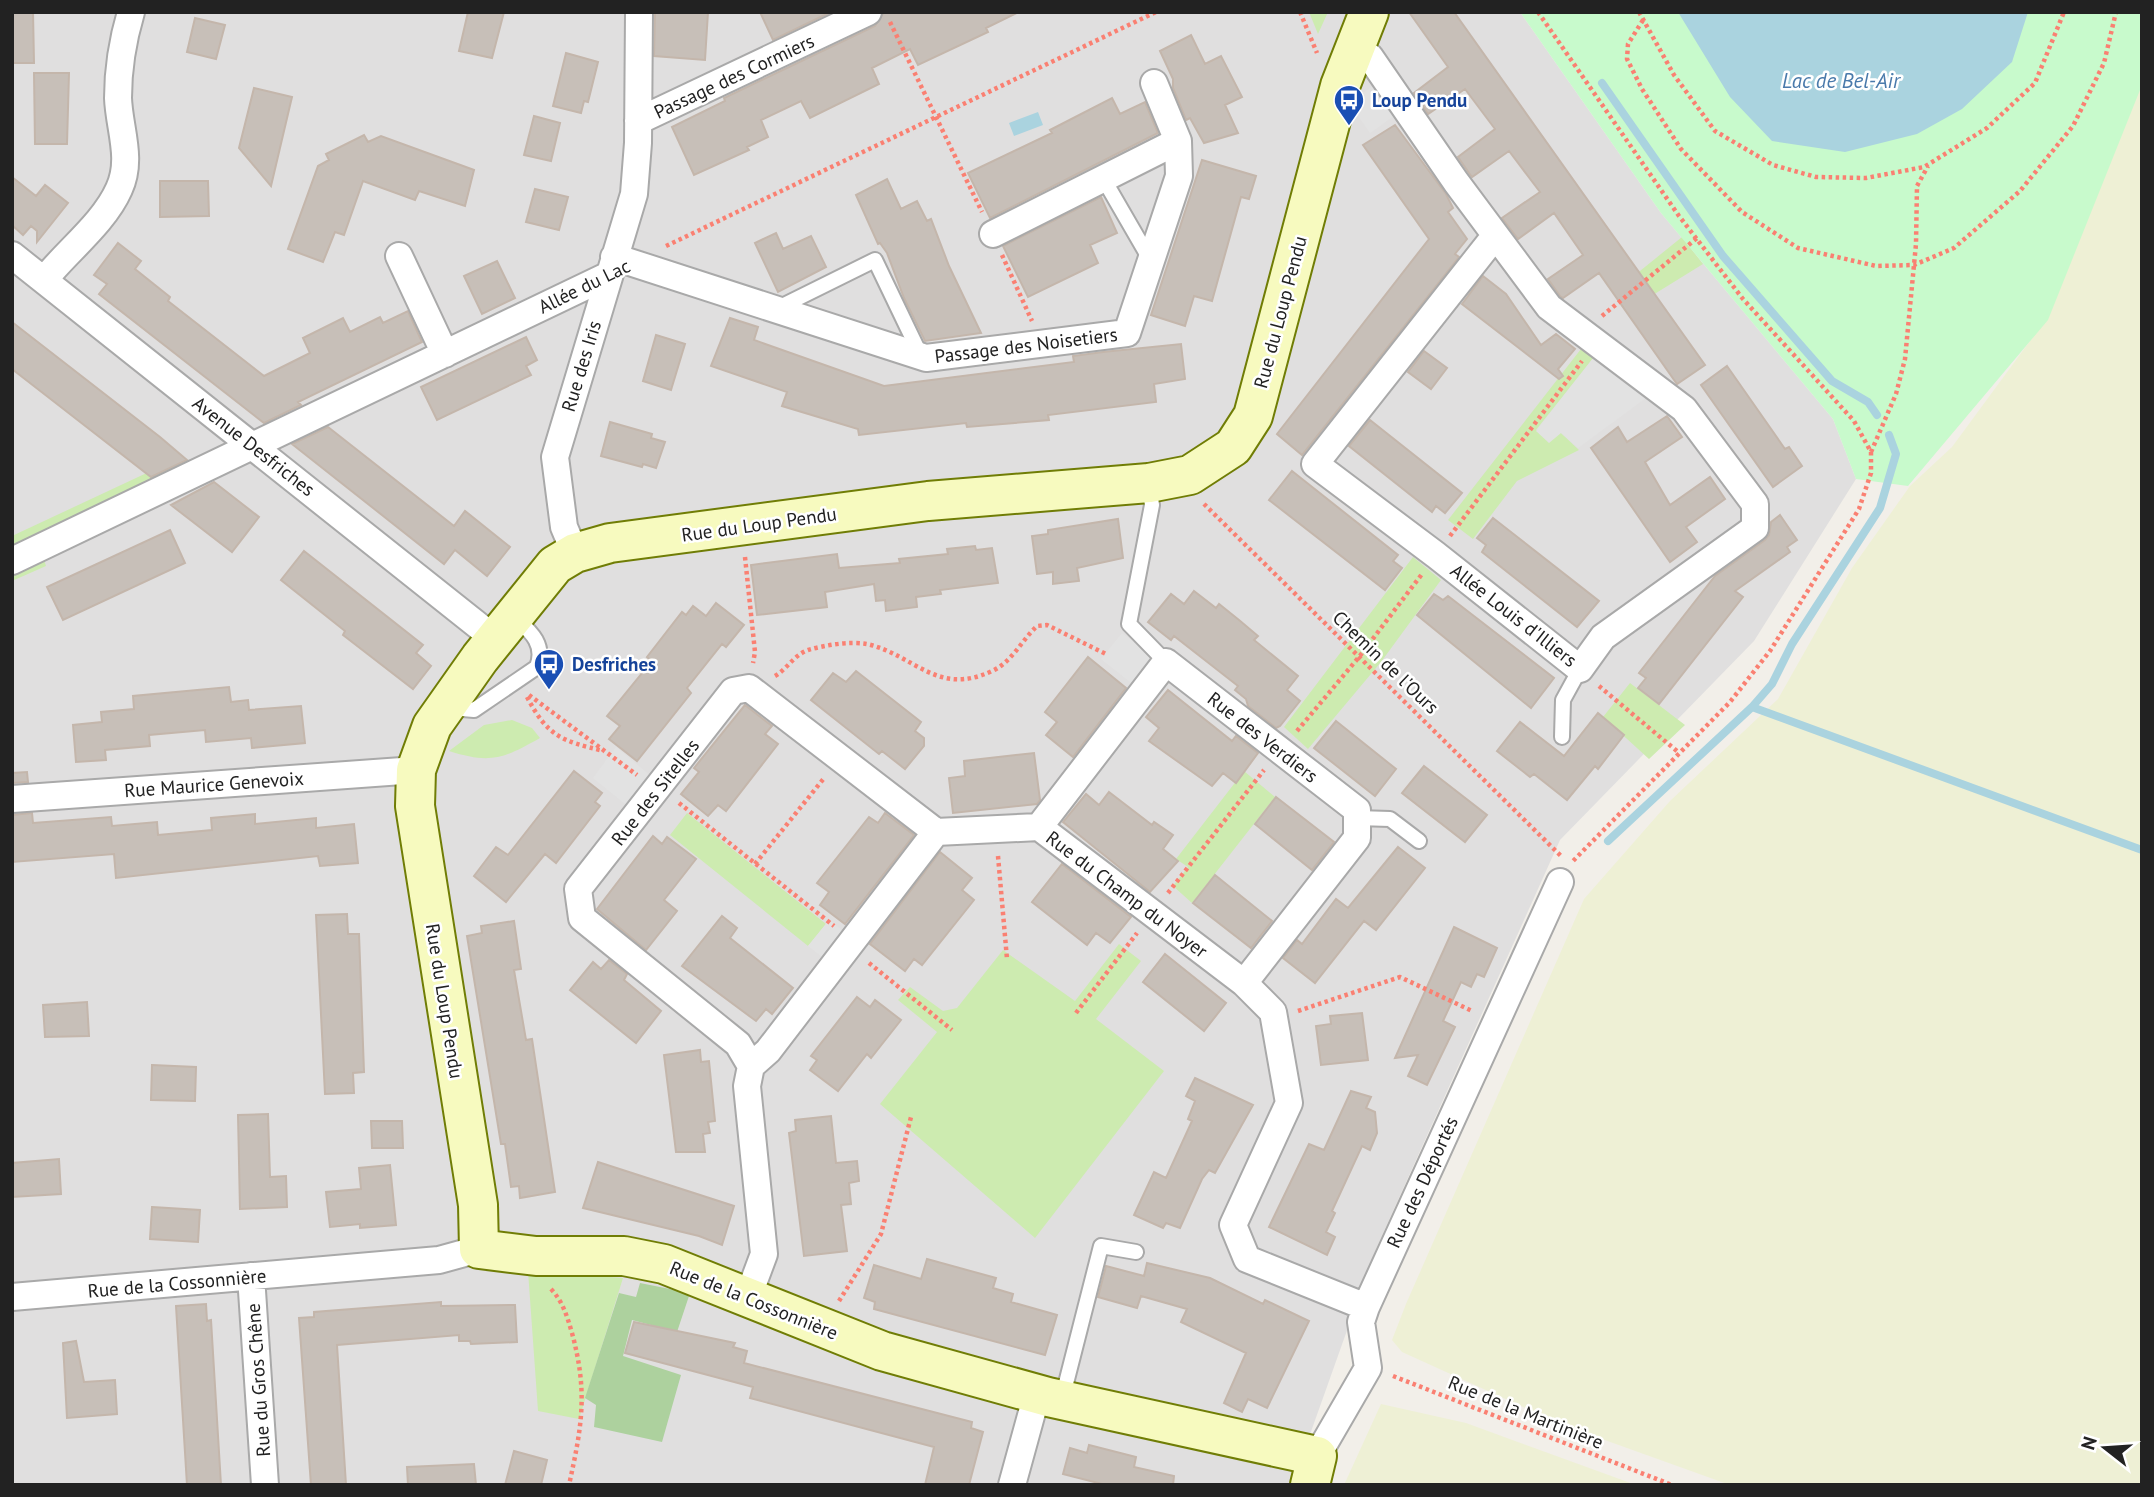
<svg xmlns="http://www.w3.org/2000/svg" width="2154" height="1497" viewBox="0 0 2154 1497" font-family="'PT Sans',sans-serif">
  <rect width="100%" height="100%" fill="#f2efe9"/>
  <path fill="#e0dfdf" d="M12 12H1520L1661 213 1833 419 1856 479 1754 641 1560 840 1376 1249 1292 1485H12Z"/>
  <path fill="#eef0d5" d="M2142 83V1485H1730L1563 1425 1402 1352 1392 1340 1406 1304 1584 899 1670 801 1778 699 1852 568 1910 486 1952 447 2041 326Z
    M1381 1404 1466 1423 1636 1485H1344Z"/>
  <path fill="#cdebb0" d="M1309 12H1328L1318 34Z
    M1682 237 1703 264 1627 311 1614 292Z
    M1581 349 1594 357 1536 430 1561 433 1579 450 1517 481 1473 539 1448 520Z
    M183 456 191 463 12 550V536Z
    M42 553 46 566 12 581V565Z
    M1413 557 1441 580 1381 662 1308 749 1284 727Z
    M1630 683 1685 725 1649 759 1603 717Z
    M512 720 532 728 540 738C503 759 490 764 449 751L484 725Z
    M1244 771 1275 797 1192 903 1173 886 1188 867 1176 859Z
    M687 813 826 924 808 946 670 835Z
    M1119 944 1141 961 1096 1019 1164 1071 1035 1238 880 1104 937 1032 898 1000 910 987 943 1011 957 1008 1003 950 1075 1001Z
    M528 1271 623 1278 579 1419 538 1411Z"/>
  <path fill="#add19e" d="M640 1283 690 1293 677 1332 632 1320 623 1356 681 1375 662 1442 594 1427 596 1405 585 1398 619 1293 636 1297Z"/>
  <path fill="#c8facc" d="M1520 12H2142V85L2048 320 1908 486 1856 479 1833 419 1661 213Z"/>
  <path fill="#e2e2e2" d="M1373 86 1394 116 1370 133 1349 103Z
    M1594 357 1646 398 1578 448 1561 433 1549 443 1536 431Z
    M1122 633 1160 663 1139 689 1101 659Z
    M616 747 652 777 630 808 593 778Z
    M829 920 847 934 826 960 808 946Z"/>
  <path fill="#aad3df" d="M1678 12H2028L2012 62 1962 109 1917 134 1845 152 1772 141 1730 97Z
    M1038 112 1043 125 1014 136 1009 123Z"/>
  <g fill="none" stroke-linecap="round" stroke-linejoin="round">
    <path stroke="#aad3df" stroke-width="8" d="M1602 83 1723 256 1832 381 1868 402 1877 415
      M1752 707 2142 850
      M1608 841 1752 707 1772 684 1792 644 1880 508 1896 454 1889 435"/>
  </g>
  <path fill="#c7bfb8" stroke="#c4b6ab" stroke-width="2" d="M12 12H33L34 63H12Z
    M468 12H504L492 58 459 51Z
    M655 12H708L705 60 654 56Z
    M760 12H831L773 40Z
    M884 12H1019L986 28 988 32 918 65 910 49 872 68 879 84 810 118 801 101 761 120 768 137 747 147 749 150 694 175 672 127 725 101 724 98 875 26Z
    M1409 12H1454L1705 365 1677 384 1599 273 1563 298 1560 296 1548 279 1583 255 1554 213 1518 239 1502 218 1540 192 1509 151 1472 177 1469 173 1458 157 1495 129 1465 89 1428 114 1414 93 1448 67Z
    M195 18 225 25 216 59 187 52Z
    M1191 35 1205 64 1221 56 1242 97 1225 105 1238 133 1204 143 1190 118 1186 120 1173 88V79L1160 51Z
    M566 53 598 62 588 102 584 101 581 113 553 106Z
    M34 73H69L67 144H35Z
    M254 88 292 97 271 186 239 148Z
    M1112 98 1120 114 1145 102 1158 133 990 218 968 173 1052 133 1050 130Z
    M534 116 560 123 551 161 524 155Z
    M1395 125 1446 194 1453 208 1448 212 1467 239 1455 254 1459 257 1302 455 1277 434 1429 239 1363 145Z
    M364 135 368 142 381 136 474 170 465 206 419 191 415 200 363 181 344 235 335 232 323 262 288 249 318 166 329 160 326 154Z
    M1202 160 1256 176 1249 199 1241 197 1212 301 1194 296 1185 326 1151 315Z
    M12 177 36 196 45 185 68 203 37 242V231L31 226 23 235 12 225Z
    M887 179 901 209 917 201 927 221 931 219 949 266 981 333 925 341 904 298 887 253 880 243 878 244 856 195Z
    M160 181H208L209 216 160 217Z
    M535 189 568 197 559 230 526 222Z
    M1101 197 1117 233 1090 245 1098 263 1028 297 1003 246Z
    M776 233 783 249 811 236 826 267 778 292 755 243Z
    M118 243 141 261 135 269 170 297 168 301 264 376 310 353 303 338 343 318 350 332 380 317 383 323 408 311 422 342 298 402 301 405 264 423 99 294 107 284 94 275Z
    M497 261 515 298 482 314 464 276Z
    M1483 276 1506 294 1541 345 1556 334 1575 349 1558 369 1563 376 1559 379 1462 304Z
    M730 318 758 327 754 340 884 386 1074 362 1073 356 1103 352 1181 344 1185 379 1154 384 1156 402 1048 415 1049 420 967 427 966 423 859 435 858 429 782 406 787 392 711 366Z
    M12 322 160 437 187 460 151 477 48 397 12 369Z
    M656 335 685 344 671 390 643 381Z
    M526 337 537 360 526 366 531 375 437 420 421 387Z
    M1424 351 1447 368 1431 389 1408 372Z
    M1727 366 1785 449 1789 447 1802 466 1773 487 1701 385Z
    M1667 416 1682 437 1645 462 1670 505 1710 477 1725 499 1686 527 1697 542 1670 562 1591 448 1618 427 1627 442Z
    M1370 420 1462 493 1445 513 1436 506 1432 512 1349 446Z
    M610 422 652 434 651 438 665 442 656 468 643 464 642 467 601 456Z
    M328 427 454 526 465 511 510 547 487 576 455 550 444 564 292 444Z
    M1292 471 1398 555 1393 561 1402 568 1385 590 1269 500Z
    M214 482 259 517 232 552 171 505Z
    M1780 515 1797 540 1787 547 1790 552 1735 591 1743 597 1659 704 1638 688 1646 678 1639 673 1715 576 1765 540 1769 535 1771 522Z
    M1493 518 1599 601 1577 627 1482 552 1486 545 1477 538Z
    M1118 519 1123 558 1077 568 1079 581 1053 584V572L1037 574 1032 536 1048 534V530Z
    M170 530 185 563 63 620 47 587Z
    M975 546 976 550 992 548 998 583 940 590 941 594 916 597 917 607 886 611 885 600 876 601 874 584 825 592 827 607 757 615 751 565 837 554 839 568 900 563 899 559 948 554 947 549Z
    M304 551 423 645 416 653 431 666 413 689 343 635 345 631 281 580Z
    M1194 591 1216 608 1219 604 1239 620 1258 636 1254 640 1298 676 1287 690 1300 701 1280 726 1276 728 1248 706 1246 699 1235 690 1238 686 1215 668 1174 636 1171 640 1148 622 1171 594 1184 604Z
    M1434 594 1443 600 1448 596 1554 678 1531 708 1417 615Z
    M716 603 744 625 726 647 722 644 687 688 691 693 637 761 609 739 620 726 607 716 652 661 647 657 682 612 686 615 693 606 706 616Z
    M1088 657 1126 688 1073 757 1046 735 1057 722 1045 712Z
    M856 671 921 722 915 731 924 738V746L905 769 882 751 879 754 811 700 833 673 846 682Z
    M229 687 231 702 248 700 249 710 301 706 305 743 252 748 251 738 206 742 205 730 149 735 150 746 105 750 106 760 76 762 73 725 102 722 101 712 134 709 133 696Z
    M1168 690 1232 741 1236 736 1258 753 1236 783 1223 773 1212 786 1149 741 1159 728 1146 717Z
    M745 705 772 726 765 734 778 744 726 811 718 805 708 816 681 794 699 772 694 768Z
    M1598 713 1624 735 1598 769 1595 766 1567 800 1534 774 1530 777 1497 751 1520 722 1564 756Z
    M1336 721 1396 769 1375 796 1314 748Z
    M1034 753 1040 800 1037 804 953 813 949 778 965 776 964 761Z
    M1424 766 1487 815 1465 842 1402 793Z
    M574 771 602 793 595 802 600 806 556 863 545 854 506 902 474 876 496 847 508 855Z
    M27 772 28 782 12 783V773Z
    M1109 792 1152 825 1154 822 1173 835 1163 849 1178 861 1150 892 1063 822 1086 794 1099 805Z
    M1276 797 1334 842 1312 870 1255 824Z
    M32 813 33 823 111 817 112 826 157 822 158 835 212 830 211 818 255 814V824L316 818V828L354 824 358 863 320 866 318 856 116 878 114 854 12 862V815Z
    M885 813 914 835 845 924 820 905 829 892 817 883 869 817 878 823Z
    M653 836 662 844 667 837 696 859 664 900 677 911 646 950 597 909Z
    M1398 847 1425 868 1376 930 1364 921 1315 983 1283 958 1297 940 1302 944 1336 899 1348 908Z
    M940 852 972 878 962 890 974 900 922 965 914 959 905 971 870 944Z
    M1062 864 1131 917 1110 943 1096 933 1087 945 1032 902Z
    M1215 875 1272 921 1251 948 1193 903Z
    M347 914 348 934H359L364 1072 353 1073 354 1093 325 1094 316 915Z
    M722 916 737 928 730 938 793 988 772 1014 766 1009 756 1021 682 966Z
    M514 921 521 969 514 970 526 1040 532 1039 555 1192 520 1198 519 1186 511 1187 505 1144H501L467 936 482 933 481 926Z
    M1454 927 1497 948 1484 977 1477 974 1471 987 1461 982 1443 1021 1455 1027 1427 1085 1408 1076 1418 1055 1395 1058Z
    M1165 954 1226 1003 1204 1031 1143 982Z
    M609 960 627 974 624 980 661 1011 636 1043 570 990 593 962 601 969Z
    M857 997 870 1007 875 1000 901 1020 871 1058 867 1054 838 1091 810 1070 817 1060 811 1056Z
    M87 1002 89 1036 45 1037 43 1005Z
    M1362 1013 1368 1060 1321 1065 1316 1026 1331 1024 1330 1016Z
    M700 1050 701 1062 709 1061 715 1121 708 1122 710 1133 703 1134 705 1152H676L664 1055Z
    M152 1065 196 1067 195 1101 151 1100Z
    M1195 1078 1253 1105 1215 1173 1209 1170 1202 1179 1180 1228 1166 1223 1163 1228 1134 1215 1154 1172 1166 1178 1192 1121 1188 1119 1195 1101 1186 1096Z
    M1351 1091 1371 1097 1366 1108 1375 1112 1377 1133 1370 1150 1362 1146 1332 1211 1335 1213 1326 1232 1335 1237 1327 1255 1269 1227 1309 1144 1324 1150Z
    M268 1114 270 1177 286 1176 287 1207 240 1209 238 1115Z
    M831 1116 836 1163 857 1161 859 1181 849 1183 851 1204 841 1205 847 1251 804 1256 789 1133 796 1131 795 1120Z
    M371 1121H402L403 1148H372Z
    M59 1159 61 1194 12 1197V1163Z
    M598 1162 734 1206 722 1245 699 1236 583 1208Z
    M390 1165 396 1225 360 1228V1224L330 1227 326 1192 361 1189 359 1168Z
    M152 1207 200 1210 198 1242 150 1239Z
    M927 1259 996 1278 993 1288 1013 1294 1011 1302 1057 1315 1045 1355 874 1309 875 1302 864 1298 874 1265 921 1279Z
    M1147 1263 1210 1278 1263 1304 1265 1300 1309 1321 1267 1408 1248 1399 1242 1412 1224 1403 1246 1353 1181 1322 1187 1309 1141 1296 1137 1308 1098 1297 1106 1266 1144 1276Z
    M441 1302V1306L515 1305 517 1342 471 1344 470 1341H459V1335L337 1345 346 1485H311L299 1318 314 1317V1312Z
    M206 1304 207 1321 211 1320 221 1485H187L176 1306Z
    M634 1322 735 1343 733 1347 747 1351 744 1363 972 1422 971 1428 983 1432 969 1485H925L934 1447 750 1398 753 1387 625 1353Z
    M76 1341 84 1382 115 1380 117 1414 67 1418 63 1343Z
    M1089 1445 1136 1457 1134 1467 1174 1476 1173 1485H1106L1063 1474 1070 1448 1087 1453Z
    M514 1451 547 1460 541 1485H505Z
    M474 1464 476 1485H408L407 1467Z"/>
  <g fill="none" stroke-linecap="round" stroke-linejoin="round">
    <g stroke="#a9a9a9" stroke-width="18">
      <path id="lane" d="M1103 178 1151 261
        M778 308 875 260 921 356
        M1149 485 1152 505 1129 624 1166 662
        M451 708 474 710 537 667C546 644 530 631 514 616
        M1562 737 1563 700 1580 669
        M1357 818 1390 819 1419 841
        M1062 1399 1101 1246 1136 1252"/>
    </g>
    <g stroke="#a9a9a9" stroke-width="30">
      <path id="street" d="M1353 49 1370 57 1456 182 1549 307 1684 409 1755 504V528L1603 637 1580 669 1436 555 1315 464 1495 236
        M638 121 868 12
        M993 234 1178 141
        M12 255 495 639
        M399 256 445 354
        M614 257 926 358 1127 333 1179 176 1178 141 1154 83
        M44 280C67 251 104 223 119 189 133 159 119 128 118 98 118 70 123 39 131 12
        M575 553 564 527 555 457 634 194 638 143 639 12
        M12 561 609 275
        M12 799 416 770
        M1039 827 1166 662 1357 810V838L1244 983
        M751 1066 738 1044 582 918 578 889 733 691 749 688 936 832
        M251 1276 265 1485
        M12 1297 439 1260 479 1249
        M748 1297 764 1254 747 1086 751 1066 768 1051 936 832 1039 827 1244 983 1273 1012 1289 1103 1233 1225 1247 1259 1366 1307
        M1317 1456 1368 1368 1361 1322 1366 1307 1560 882
        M1012 1485 1037 1394"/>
    </g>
    <g stroke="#707d05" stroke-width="42">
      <path id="secondary" d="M1310 1485 1317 1456 1048 1397 882 1351 664 1264 624 1256H536L479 1249 478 1205 415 806 416 770 432 726 480 658 555 565 575 553 610 543 928 501 1149 483 1190 475 1233 447 1253 416 1340 86 1369 12"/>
    </g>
    <path stroke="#fa8072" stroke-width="4.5" stroke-dasharray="3.5 3.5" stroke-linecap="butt" d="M1300 12 1317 53
      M1538 12 1679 216 1743 299 1854 421 1871 452V473L1859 509 1770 651 1730 702 1572 862
      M1639 12 1674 75 1715 131 1773 165 1816 177 1866 178 1924 167 1987 128 2035 83 2064 12
      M1643 20 1628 44 1627 59 1642 89 1681 149 1742 212 1798 248 1876 266 1914 265 1954 248 2020 191 2073 126 2104 63 2116 12
      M890 22 982 212
      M666 246 1156 12
      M1002 255 1032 321
      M1602 316 1697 238
      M1871 452 1896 394 1905 359 1916 244 1917 186 1928 166
      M1204 504 1561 856
      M1450 536 1582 361
      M745 557 755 652 753 663
      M775 676C787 669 794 655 808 650 825 645 850 641 867 644 915 655 937 697 992 671 1012 662 1021 641 1037 626L1047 625 1108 655
      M1599 686 1678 752
      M529 695 637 775
      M527 697C548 737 562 741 604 751
      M1297 731 1359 657 1422 574
      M679 803 834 926
      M998 856 1007 959
      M755 864 825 777
      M1168 893 1264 770
      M869 963 952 1030
      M1298 1011 1400 977 1472 1011
      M1076 1013 1137 933
      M551 1289C563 1302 567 1316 572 1333 588 1392 582 1426 569 1485
      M839 1301 881 1234 911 1117
      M1393 1376 1672 1485"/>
    <use href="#lane" stroke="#fff" stroke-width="14"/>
    <use href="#street" stroke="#fff" stroke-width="26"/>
    <use href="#secondary" stroke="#f7fabf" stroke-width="38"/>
  </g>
  <defs>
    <g id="bus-pin" transform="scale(1.575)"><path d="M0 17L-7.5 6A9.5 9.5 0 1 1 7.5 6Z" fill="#1a4fb4" stroke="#fff"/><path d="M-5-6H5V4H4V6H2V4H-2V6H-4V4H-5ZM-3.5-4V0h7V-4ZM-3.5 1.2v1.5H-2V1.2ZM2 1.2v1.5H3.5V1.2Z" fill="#fff"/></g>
  </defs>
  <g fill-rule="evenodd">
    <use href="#bus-pin" x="1349" y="100"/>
    <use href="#bus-pin" x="549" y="664"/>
  </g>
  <g text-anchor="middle" stroke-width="5" stroke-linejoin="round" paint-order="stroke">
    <g font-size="19" fill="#222" stroke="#fff">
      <text transform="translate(734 76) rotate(-25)" y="7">Passage des Cormiers</text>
      <text transform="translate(584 286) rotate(-26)" y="7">Allée du Lac</text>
      <text transform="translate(1280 312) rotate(-75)" y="7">Rue du Loup Pendu</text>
      <text transform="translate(1026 345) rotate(-7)" y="7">Passage des Noisetiers</text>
      <text transform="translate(581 366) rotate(-73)" y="7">Rue des Iris</text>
      <text transform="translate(254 446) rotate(38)" y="7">Avenue Desfriches</text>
      <text transform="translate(759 524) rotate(-8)" y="7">Rue du Loup Pendu</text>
      <text transform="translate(1514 615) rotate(38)" y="7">Allée Louis d'Illiers</text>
      <text transform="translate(1386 662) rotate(44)" y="7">Chemin de l'Ours</text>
      <text transform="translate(1263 737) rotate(38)" y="7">Rue des Verdiers</text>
      <text transform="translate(214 784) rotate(-4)" y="7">Rue Maurice Genevoix</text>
      <text transform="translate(655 792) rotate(-52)" y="7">Rue des Sitelles</text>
      <text transform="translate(1127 894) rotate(37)" y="7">Rue du Champ du Noyer</text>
      <text transform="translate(445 1001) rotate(81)" y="7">Rue du Loup Pendu</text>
      <text transform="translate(1422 1182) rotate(-65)" y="7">Rue des Déportés</text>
      <text transform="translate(177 1283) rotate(-5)" y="7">Rue de la Cossonnière</text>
      <text transform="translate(754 1300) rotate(22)" y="7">Rue de la Cossonnière</text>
      <text transform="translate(258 1380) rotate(-94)" y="7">Rue du Gros Chêne</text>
      <text transform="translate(1526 1412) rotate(22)" y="7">Rue de la Martinière</text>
    </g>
    <g font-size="19" font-weight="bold" fill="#164399" stroke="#fff" text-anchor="start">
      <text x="1372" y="107">Loup Pendu</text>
      <text x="572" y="671">Desfriches</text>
    </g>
    <g font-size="21" font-style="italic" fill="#4a7aab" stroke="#fff">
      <text x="1841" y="88">Lac de Bel-Air</text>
    </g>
  </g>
  <rect width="2154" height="1497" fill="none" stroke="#222222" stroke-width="28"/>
  <g transform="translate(2105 1448) rotate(287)" stroke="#ffffff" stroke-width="5" paint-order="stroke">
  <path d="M0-5L12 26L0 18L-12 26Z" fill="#222222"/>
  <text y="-10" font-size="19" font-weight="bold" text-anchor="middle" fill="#222222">N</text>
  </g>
</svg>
